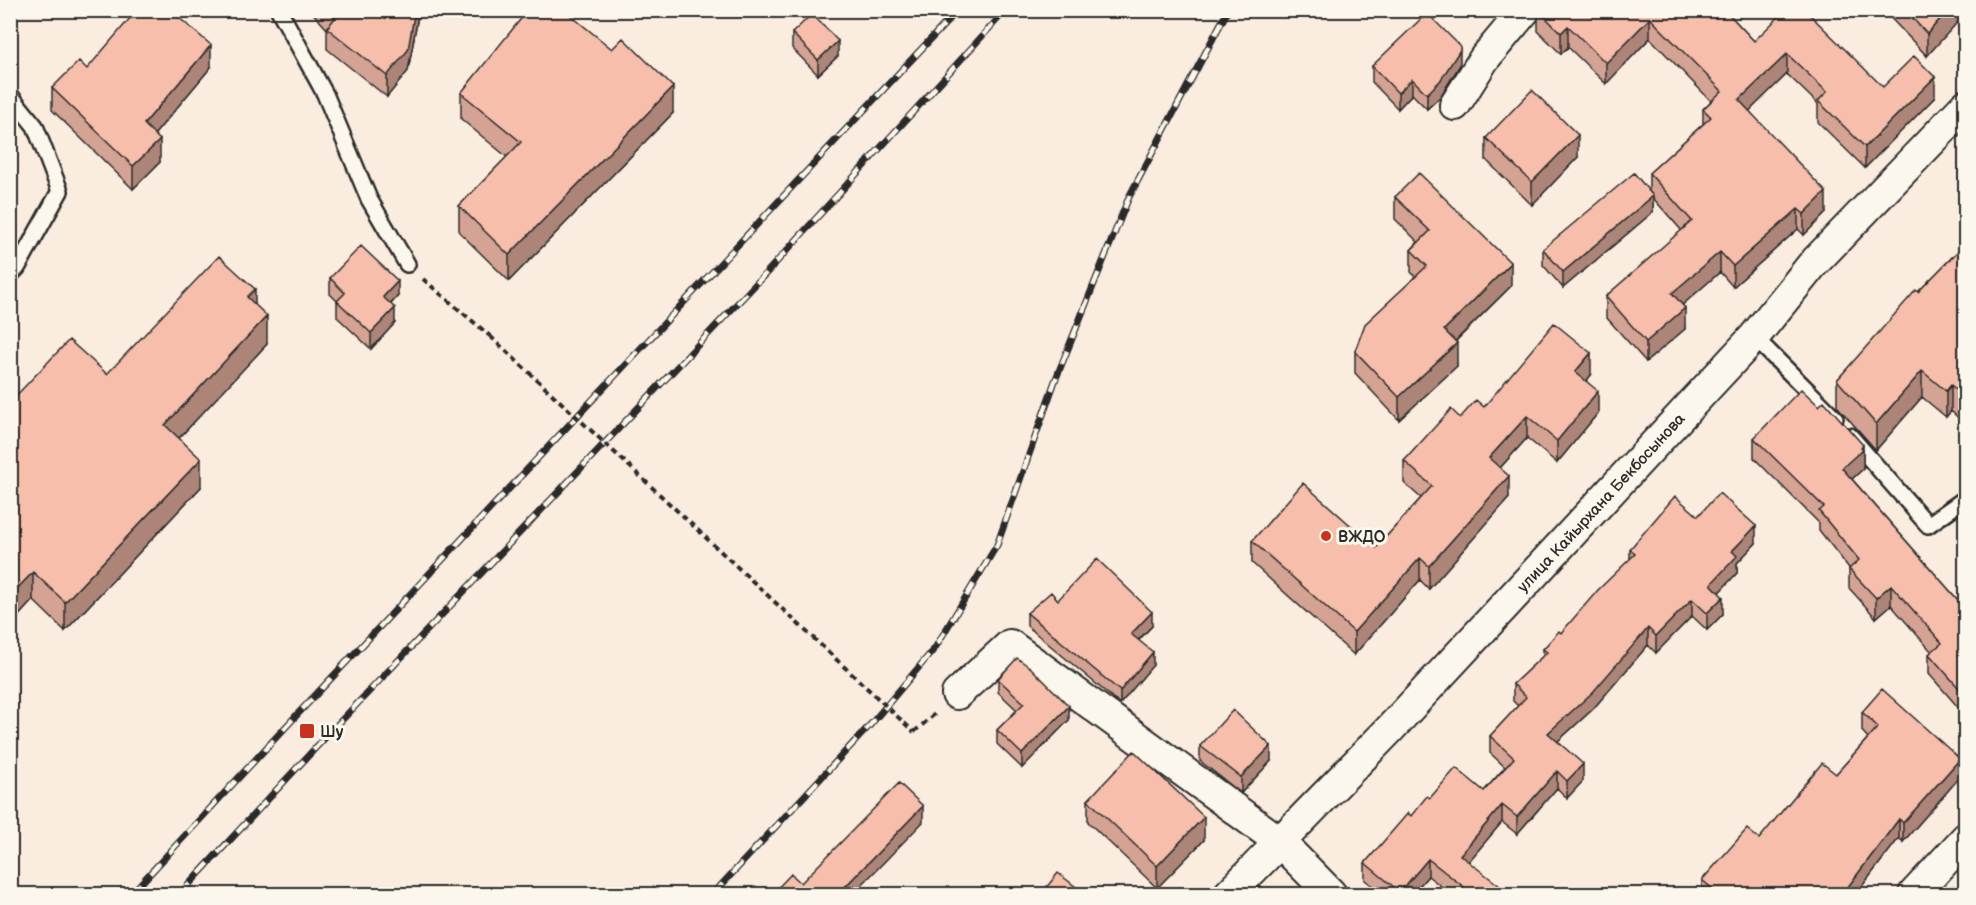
<svg xmlns="http://www.w3.org/2000/svg" width="1976" height="905" viewBox="0 0 1976 905" font-family="'Balsamiq Sans',sans-serif">
  <rect width="100%" height="100%" fill="#faecdf"/>
  <filter id="ink" filterUnits="userSpaceOnUse"><feTurbulence type="fractalNoise" baseFrequency=".0167" numOctaves="2"/><feDisplacementMap in="SourceGraphic" scale="12" xChannelSelector="R" yChannelSelector="G"/><feConvolveMatrix kernelMatrix="1 2 1 2 8 2 1 2 1" color-interpolation-filters="sRGB"/></filter>
  <g filter="url(#ink)">
    <g fill="none" stroke-linecap="round" stroke-linejoin="round">
      <g stroke="#2b2b2b" stroke-width="20">
        <path id="service" d="M279 10 325 94 369 199 407 264
          M10 95 35 126 60 191 17 268 10 275
          M1754 337 1835 418
          M1850 436 1928 525 1966 498"/>
      </g>
      <g stroke="#2b2b2b" stroke-width="34">
        <g id="minor">
          <path d="M1455 105 1484 59 1525 10"/>
          <path d="M957 694 1010 645 1280 842 1331 894"/>
          <path id="s1" d="M1229 894 1389 730 1754 337 1812 265 1966 105"/>
          <path d="M1914 894 1966 838"/>
        </g>
      </g>
      <path stroke="#2b2b2b" stroke-width="4" stroke-dasharray="6 4.5" stroke-linecap="butt" d="M423 279 490 336
        M914 732 936 713"/>
      <use href="#service" stroke="#fbf7ec" stroke-width="15"/>
      <use href="#minor" stroke="#fbf7ec" stroke-width="30"/>
      <g stroke="#2b2b2b" stroke-width="7">
        <path id="rail" d="M869 14 872 10
          M131 894 294 718 958 10
          M180 894 320 743 770 269 1006 10
          M713 894 871 724 935 648 997 545 1055 381 1129 197 1228 10"/>
      </g>
      <use href="#rail" stroke="#fbf7ec" stroke-width="4.5" stroke-dasharray="14" stroke-linecap="butt"/>
      <path stroke="#2b2b2b" stroke-width="4" stroke-dasharray="6 4.5" stroke-linecap="butt" d="M490 336 914 732"/>
    </g>
    <path fill="#d4a393" stroke="#2b2b2b" stroke-width="1.5" d="M310 10H419L408 71 387 97 327 49V29Z
      M436 10H454L446 19Z
      M1538 10H1725L1754 41 1883 87 1935 97 1865 168 1818 122V104L1787 74 1749 111 1826 213 1804 235 1798 229 1733 287 1720 272 1682 305 1685 329 1646 362 1606 317V296L1682 231 1653 198V212L1563 288 1543 265V249L1649 191V173L1703 124V109L1711 101 1650 38 1606 84 1568 47 1561 54 1538 31Z
      M1883 10H1965L1927 56Z
      M792 33 838 56 818 75 792 48Z
      M1460 65 1440 97 1427 109 1412 94 1398 109 1372 82V66Z
      M211 67 154 135 160 162 133 189 52 110V88L87 69Z
      M461 93 673 113 509 281 459 232V206L507 157 461 119Z
      M1486 138 1578 157 1532 205 1486 160Z
      M1395 197 1511 286 1455 342 1457 366 1399 420 1355 373V351L1415 276 1411 272V250L1418 242 1395 219Z
      M1965 244V424L1951 411 1946 417 1922 397 1876 450 1837 406V380L1918 292Z
      M330 278 398 296 391 304 395 323 371 349 337 317V301L330 294Z
      M255 304 267 344 179 438 201 487 65 631 33 600 10 625V402L107 374Z
      M1591 375 1586 381 1598 413 1557 463 1527 438 1500 468 1509 498 1429 589 1420 580 1354 655 1252 563V541L1376 548 1421 498 1404 483V461L1460 418 1484 407Z
      M1754 438 1863 449V469L1852 479 1965 608V715L1929 674V654L1932 652 1891 605 1876 618 1849 588V568L1819 530V523L1754 458Z
      M1698 516 1756 543 1737 563V573L1719 592 1723 614 1707 630 1692 616 1656 653 1648 645 1593 709 1558 741 1583 781 1567 798 1557 788 1517 834 1502 822 1468 862 1505 894H1451L1428 876 1412 894H1383L1365 880V863L1411 816 1430 798 1484 791 1505 767 1490 753V736L1518 706 1513 701V684L1543 656V649L1561 633 1630 560V549Z
      M1027 613 1152 626 1139 640 1153 665 1120 704 1027 626Z
      M998 679 1069 720 1022 768 997 744V730L1017 710 998 692Z
      M1862 712 1960 777 1903 842 1899 838 1856 894H1702V880L1759 839 1836 774 1868 738 1862 731Z
      M1200 746 1271 761 1241 793 1200 761Z
      M1088 800 1204 840 1157 888 1088 822Z"/>
    <path fill="#ac8578" stroke="#2b2b2b" stroke-width="1.5" d="M415 10H419L408 71 387 97V76Z
      M446 10H454L446 19Z
      M1948 10H1965V14L1927 56V34Z
      M1650 18V38L1606 84V63Z
      M1568 26V47L1561 54V33Z
      M838 41V56L818 75V60Z
      M211 45V67L144 147V124Z
      M1460 50V65L1440 97 1427 109V94Z
      M1787 54V74L1739 121V100Z
      M1935 77V97L1865 168V147Z
      M1412 79V94L1398 109V93Z
      M673 87V113L509 281V255Z
      M1578 135V157L1532 205V182Z
      M160 140V162L133 189V166Z
      M1826 192V213L1804 235V214Z
      M1653 196V212L1563 288V272Z
      M1798 209V229L1733 287V266Z
      M1720 252V272L1672 314V293Z
      M1511 263V286L1444 352V330Z
      M398 281V296L383 312V297Z
      M255 289V318L247 297Z
      M395 308V323L371 349V333Z
      M1685 308V329L1646 362V342Z
      M267 316V344L165 453V425Z
      M1457 343V366L1399 420V397Z
      M1591 353V375L1575 395V372Z
      M1922 371V397L1876 450V424Z
      M1951 385V411L1946 417V391Z
      M1598 391V413L1557 463V441Z
      M1527 416V438L1489 480V458Z
      M1863 445V469L1842 488V468Z
      M201 459V487L65 631V602Z
      M1509 476V498L1429 589V566Z
      M1756 526V543L1737 563V573L1711 601V584L1732 551Z
      M1420 558V580L1354 655V632Z
      M33 572V600L10 625V596Z
      M1891 585V605L1876 618V598Z
      M1723 597V614L1707 630V613Z
      M1692 599V616L1656 653V636Z
      M1152 612V626L1131 647V634Z
      M1648 628V645L1593 709 1548 750V733Z
      M1153 652V665L1120 704V691Z
      M1069 706V720L1022 768V754Z
      M1271 746V761L1241 793V777Z
      M1960 759V777L1903 842V823Z
      M1583 764V781L1567 798V781Z
      M1557 771V788L1517 834V817Z
      M1502 805V822L1460 872V855Z
      M923 806V822L853 894H838Z
      M1204 817V840L1157 888V866Z
      M1899 819V838L1856 894H1846L1847 888Z
      M1428 859V876L1412 894H1400V892Z"/>
    <path fill="#f6beab" stroke="#2b2b2b" stroke-width="1.5" d="M137 10H170L211 45 144 124 160 140 133 166 52 88 79 61 87 69Z
      M328 10H415L408 50 387 76 327 28 335 18Z
      M528 10H564L612 49 623 38 673 87 509 255 459 206 521 142 461 93Z
      M1538 10H1725L1754 41 1786 10H1805L1883 87 1914 56 1935 77 1865 147 1818 101 1827 92 1787 54 1739 100 1826 192 1804 214 1798 209 1733 266 1720 252 1672 293 1685 308 1646 342 1606 296 1692 221 1649 173 1711 117 1703 109 1722 91 1650 18 1606 63 1568 26 1561 33Z
      M1905 10H1948L1927 34Z
      M1427 13 1460 46V50L1440 81 1427 94 1412 79 1398 93 1372 66Z
      M812 14 838 41 818 60 792 33Z
      M1532 90 1578 135 1532 182 1486 138Z
      M1419 173 1511 263 1444 330 1457 343 1399 397 1355 351 1365 324 1427 266 1411 250 1430 231 1395 197Z
      M1634 173 1653 196 1563 272 1543 249Z
      M1965 244V398L1951 385 1946 391 1922 371 1876 424 1837 380 1916 290 1918 292Z
      M361 246 398 281 383 297 395 308 371 333 337 301 345 293 330 278Z
      M219 256 255 289 247 297 267 316 165 425 201 459 65 602 33 572 10 596V402L69 340 107 374Z
      M1554 323 1591 353 1575 372 1598 391 1557 441 1527 416 1489 458 1509 476 1429 566 1420 558 1354 632 1252 541 1303 483 1376 548 1432 486 1404 461 1451 409 1460 418 1476 400 1484 407Z
      M1801 389 1819 406 1824 401 1863 445 1861 447 1863 449 1842 468 1965 608V695L1929 654 1942 643 1891 585 1876 598 1849 569 1859 560 1819 511 1824 507 1754 438Z
      M1719 493 1756 526 1732 551 1737 556 1711 584 1723 597 1707 613 1692 599 1656 636 1648 628 1593 692 1548 733 1583 764 1567 781 1557 771 1517 817 1502 805 1460 855 1505 890 1501 894H1473L1428 859 1400 892 1365 863 1408 813 1411 816 1427 796 1430 798 1456 768 1484 791 1514 758 1490 736 1526 697 1513 684 1547 652 1543 649 1559 631 1561 633 1598 590 1635 554 1630 549 1675 496 1698 516Z
      M1097 559 1152 612 1131 634 1153 652 1120 691 1027 613 1051 592 1058 600Z
      M1017 658 1031 668 1069 706 1022 754 997 730 1024 703 998 679Z
      M1882 689 1960 759 1903 823 1899 819 1847 888 1850 890 1846 894H1719L1702 880 1747 829 1759 839 1822 763 1836 774 1878 727 1862 712Z
      M1233 710 1271 746 1241 777 1200 746Z
      M1134 751 1204 817 1157 866 1088 800Z
      M899 783 923 806 838 894H772L791 874 801 883Z
      M1058 873 1085 894H1041Z
      M1953 886 1963 894H1945Z"/>
  </g>
  <g fill="#c8321e" stroke="#fbf7ec" stroke-width="2">
    <circle cx="1326" cy="536" r="6"/>
    <rect x="299" y="723" width="16" height="16" rx="3"/>
  </g>
  <g text-anchor="middle" stroke-width="6" stroke-linejoin="round" paint-order="stroke">
    <g font-size="16" fill="#2b2b2b" stroke="#fbf7ec">
      <text dy="6" stroke="none"><textPath href="#s1" startOffset="540">улица Кайырхана Бекбосынова</textPath></text>
    </g>
    <g font-size="16" font-weight="bold" fill="#2b2b2b" stroke="#fbf7ec" text-anchor="start">
      <text x="1338" y="542">ВЖДО</text>
      <text x="320" y="737">Шу</text>
    </g>
  </g>
  <rect width="1976" height="905" fill="none" stroke="#fbf7ec" stroke-width="36"/>
  <rect x="18" y="18" width="1940" height="869" fill="none" stroke="#2b2b2b" stroke-width="2" filter="url(#ink)"/>
</svg>
